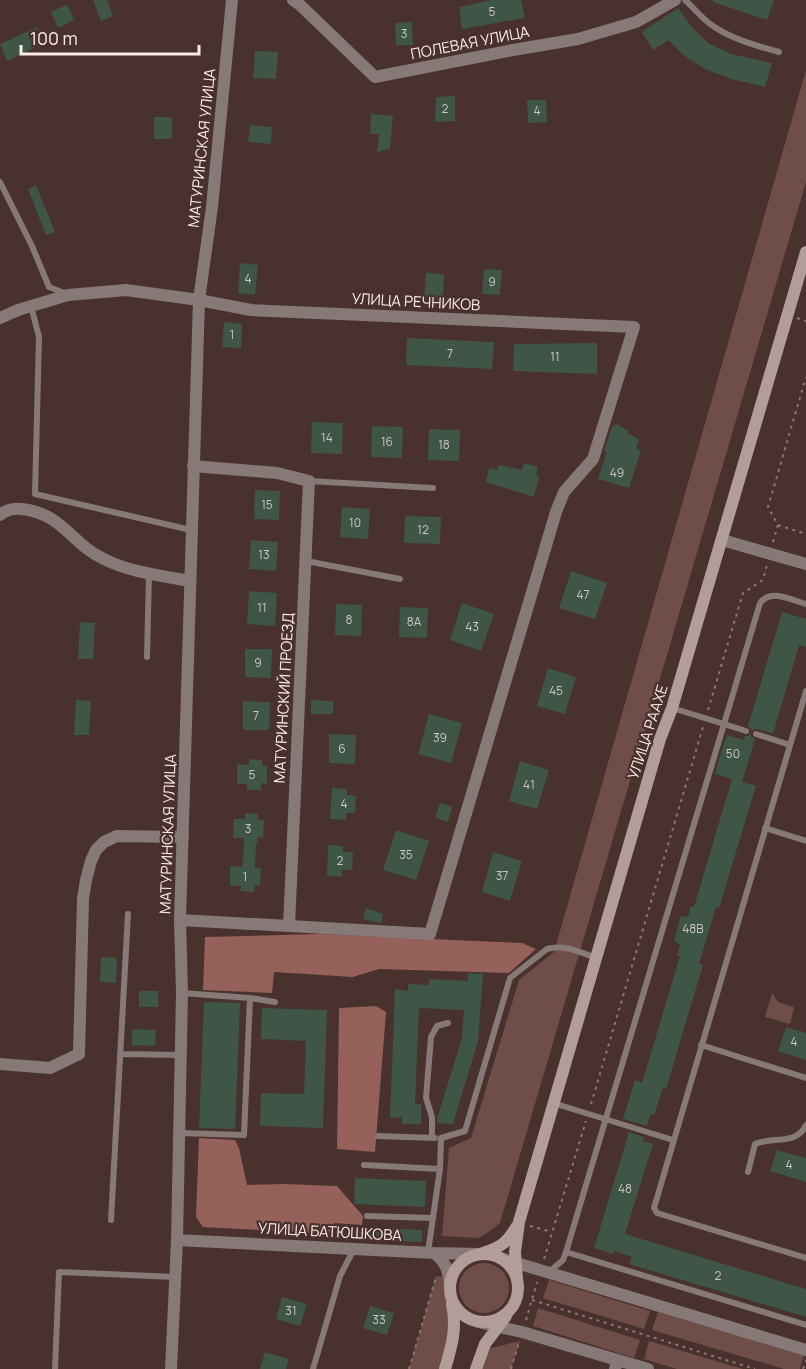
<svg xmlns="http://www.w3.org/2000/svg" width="806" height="1369" viewBox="0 0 806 1369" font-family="Manrope,sans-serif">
  <rect width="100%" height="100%" fill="#49312d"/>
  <path fill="#6f4d48" d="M806 70V182L500 1223 489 1232 479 1238 442 1236 449 1148 471 1138 519 980 554 952Z
    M772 993 778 1002 794 1007 790 1024 765 1017Z
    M459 1288a25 25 0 1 1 50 0a25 25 0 1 1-50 0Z
    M436 1276 451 1278 450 1291 455 1318 442 1369H409Z
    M549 1280 650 1311 644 1329 543 1298Z
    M538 1308 640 1340 634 1358 533 1326Z
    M658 1312 804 1355 800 1369H784L652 1330Z
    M520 1341 511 1369H473L478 1351Z
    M649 1341 743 1369H677L644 1359Z"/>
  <path fill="#95615a" d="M319 934 522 943 536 949 509 973 379 969 353 977 274 972 272 993 203 990 205 937Z
    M376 1006 386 1012 375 1152 337 1149 339 1008Z
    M199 1138 235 1140 239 1148 247 1185 284 1184 337 1186 363 1216 362 1225 334 1223V1234L203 1227 196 1217Z"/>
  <path fill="#3e5547" d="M93 0H107L113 16 101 21Z
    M491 0H521L525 18 462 29 459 7Z
    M713 0H774L767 20 713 2Z
    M67 4 74 20 58 28 51 12Z
    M678 8 691 26 708 43 731 54 772 63 765 87 731 79 707 70 686 57 668 40 653 50 642 32Z
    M412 22 413 45H396L395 23Z
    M37 27 44 43 7 61 0 44Z
    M255 51 278 52 276 79 253 78Z
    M455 96V121L435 122 436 97Z
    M527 100H546L547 122 528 123Z
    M371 114 393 116 390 149 377 152 379 134H370Z
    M154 117H172V139H154Z
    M250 125 272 127 271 144 248 142Z
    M36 185 55 232 46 235 28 189Z
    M240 263 258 265 255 295 238 293Z
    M484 269 502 270 500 295 482 294Z
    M426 273 444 274 443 299 424 298Z
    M224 322 242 324 241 348 222 347Z
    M407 338 494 342 492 369 406 365Z
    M597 343V374L513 371 514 344Z
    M312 422 343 423 342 454 311 453Z
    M616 424 628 430V434L639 439 636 449 641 450 629 488 598 479 607 452 604 451 612 427Z
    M372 426 403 427 402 458 371 457Z
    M429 429 460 430 459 461 428 460Z
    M524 463 538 467 536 475 539 477 534 497 486 482 489 468 497 470 499 465 522 470Z
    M255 490 280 491 279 520 254 519Z
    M342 507 370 509 368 539 340 537Z
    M405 516 441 517 440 544 404 543Z
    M251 540 278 542 276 571 249 569Z
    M571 571 607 583 595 619 559 608Z
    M249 591 277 593 275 626 247 624Z
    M462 603 494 614 481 651 450 640Z
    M336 604 362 605 361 636 335 635Z
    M400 607 428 608 427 638 399 637Z
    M782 612 806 619V647L799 645 773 734 757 729 753 730 751 732V736L755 739 742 782 756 786 719 908 716 907 699 964 703 965 666 1089 663 1088 654 1115 651 1114 647 1126 623 1119 635 1080 642 1083 680 956H677L680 944 674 941 681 916 688 917 691 906 694 907 732 779 715 774 723 746 727 735 744 740 745 736H748L751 733V729L748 726Z
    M80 622 95 623 93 659H78Z
    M245 649H272L271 678 245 677Z
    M548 668 576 677 565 714 537 706Z
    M76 700 91 701 89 735H74Z
    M311 700 333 701V714H311Z
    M243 701 270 702 269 730H243Z
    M429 714 462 723 451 763 418 754Z
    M329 734 356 735 355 764 329 763Z
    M249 759 262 760V766H267V784L261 783V790H247V784H237V764L249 765Z
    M520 761 549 770 537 809 509 801Z
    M332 788 347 789V795L356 796 355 813H346V820L330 819Z
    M440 803 452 807 448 822 435 818Z
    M245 813 258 814V820H264L263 838 258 837 257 844H256L255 868H261L260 885H255L254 892 240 891 241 886H230V866L242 867 243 861 244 838H233L234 819H245Z
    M396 830 429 841 416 880 383 870Z
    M328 845 343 846V852H353L352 870H342V877L327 876Z
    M493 852 522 861 510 901 482 892Z
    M366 908 383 914 381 923 363 919Z
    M101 957 117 958 116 983 100 982Z
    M468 973 483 974 478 1041 453 1124 437 1123V1119L462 1038 464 1010 419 1008 415 1104H421V1124H402V1117L390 1118 395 989 408 991V984L429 985V979L468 981Z
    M139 991H158V1007H139Z
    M204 1002 240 1003 235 1129 199 1128Z
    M262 1008 327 1010 323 1128 260 1126 261 1093 304 1094 306 1041 261 1039Z
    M786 1027 806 1033V1060L778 1051Z
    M132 1029 156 1030 155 1046 132 1045Z
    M629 1132 644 1137 643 1141 653 1144 625 1234 806 1289V1317L629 1264 632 1257 614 1251 613 1254 594 1248Z
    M777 1150 806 1158V1182L770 1171Z
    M355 1178 426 1181 425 1207 354 1204Z
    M351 1226 422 1230V1242L351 1239Z
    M282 1297 307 1304 300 1326 276 1319Z
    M370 1306 394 1313 387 1335 363 1328Z
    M265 1352 289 1359 286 1369H260Z"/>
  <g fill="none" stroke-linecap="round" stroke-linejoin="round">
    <path stroke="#8c7773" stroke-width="2" stroke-dasharray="3 4.5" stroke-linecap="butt" d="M797 318 806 321
      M778 525 806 534
      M773 542 778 525 768 507 806 377
      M708 710 743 593 763 580 767 565
      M591 1104 703 727
      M530 1226 552 1232
      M544 1259 586 1121
      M532 1300 755 1369
      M526 1320 537 1282
      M409 1369 436 1277
      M511 1369 519 1342
      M803 1369 806 1360"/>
    <path stroke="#867977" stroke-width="6" d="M685 0C694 8 702 19 713 26 732 39 757 46 779 52
      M0 182 32 246 49 287 67 294
      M31 306 39 337 35 494 191 530
      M309 481 433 488
      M306 561 400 579
      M147 657 149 574
      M806 691 654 1208 657 1213 806 1258
      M672 708 724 724 760 603C771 588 791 600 806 604
      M756 734 790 745
      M765 828 806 841
      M250 998 275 1002
      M701 1045 806 1078
      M120 1054 180 1055
      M553 1103 673 1140
      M179 1133 244 1135 250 998 182 993
      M378 1136 435 1138
      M432 1138V1117L426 1098 431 1037 437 1026 448 1023
      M364 1165 440 1169
      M748 1172 755 1144C773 1136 796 1146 806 1125
      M367 1216 433 1218
      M111 1220 128 914
      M428 1252 440 1169 441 1138 465 1131 510 978 547 949C564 944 580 952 596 958
      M566 1252 724 724 746 731
      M549 1272 563 1260 566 1252 806 1325
      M55 1369 59 1272 175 1277
      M313 1369 340 1276 354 1249"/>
    <path stroke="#867977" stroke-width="12" d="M293 0 299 4 375 77 513 50 578 39 636 22 675 0
      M0 318 18 310 68 295 126 290 199 300 251 310 634 327 593 459 564 492 556 512 430 934 289 926
      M0 515C6 510 14 508 22 509 64 514 71 544 104 559 129 572 162 576 190 581
      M180 920 289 926 309 481 277 473 193 466
      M0 1064 50 1068 79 1054 83 899 86 880 91 861 96 850 104 842 117 836 183 837
      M171 1369 177 1240
      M615 1369 617 1360"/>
    <path stroke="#867977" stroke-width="12" d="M232 0 212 207 199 300 180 920 182 993 177 1240 434 1253 481 1254
      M722 540 806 564
      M434 1253C446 1262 448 1270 450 1284
      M500 1258 806 1350
      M478 1322 522 1332 648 1369"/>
    <path stroke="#b29d9a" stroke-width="12" d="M483 1253C501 1247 507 1243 517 1226
      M450 1288a34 34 0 1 1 68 0a34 34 0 1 1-68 0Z
      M517 1279 515 1252 519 1222 660 739 672 708 806 252
      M445 1369C452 1345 457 1329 452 1304
      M476 1369 485 1344 506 1316"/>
  </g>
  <g text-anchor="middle" stroke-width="4.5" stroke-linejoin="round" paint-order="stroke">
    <g font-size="12" fill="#cdc6c0">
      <text x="492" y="16">5</text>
      <text x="404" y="38">3</text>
      <text x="445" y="113">2</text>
      <text x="537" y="115">4</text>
      <text x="248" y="283">4</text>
      <text x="492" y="286">9</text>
      <text x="232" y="339">1</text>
      <text x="450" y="358">7</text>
      <text x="555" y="361">11</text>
      <text x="327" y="442">14</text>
      <text x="387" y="446">16</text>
      <text x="444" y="449">18</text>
      <text x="617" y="477">49</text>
      <text x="267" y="509">15</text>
      <text x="355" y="527">10</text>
      <text x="423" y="534">12</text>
      <text x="264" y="559">13</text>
      <text x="583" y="599">47</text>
      <text x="262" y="612">11</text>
      <text x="349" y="624">8</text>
      <text x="414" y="626">8А</text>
      <text x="472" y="631">43</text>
      <text x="258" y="667">9</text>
      <text x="556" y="695">45</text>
      <text x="256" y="720">7</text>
      <text x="440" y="742">39</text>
      <text x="342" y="753">6</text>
      <text x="733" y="758">50</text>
      <text x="252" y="779">5</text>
      <text x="529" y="789">41</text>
      <text x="344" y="808">4</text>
      <text x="248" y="833">3</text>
      <text x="406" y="859">35</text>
      <text x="340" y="865">2</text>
      <text x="502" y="880">37</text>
      <text x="245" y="881">1</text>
      <text x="693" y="933">48В</text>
      <text x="794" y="1046">4</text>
      <text x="789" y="1169">4</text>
      <text x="625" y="1193">48</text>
      <text x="718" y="1280">2</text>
      <text x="291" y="1315">31</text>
      <text x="379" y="1324">33</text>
    </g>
    <g font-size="15" fill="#fdece9" stroke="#49312d">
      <text transform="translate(470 43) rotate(-11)" y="5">ПОЛЕВАЯ УЛИЦА</text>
      <text transform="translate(202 148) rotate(-84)" y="5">МАТУРИНСКАЯ УЛИЦА</text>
      <text transform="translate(416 302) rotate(3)" y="5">УЛИЦА РЕЧНИКОВ</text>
      <text transform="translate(284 698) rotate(-87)" y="5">МАТУРИНСКИЙ ПРОЕЗД</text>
      <text transform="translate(648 732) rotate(-72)" y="5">УЛИЦА РААХЕ</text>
      <text transform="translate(168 834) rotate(-88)" y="5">МАТУРИНСКАЯ УЛИЦА</text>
      <text transform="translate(330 1232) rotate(3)" y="5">УЛИЦА БАТЮШКОВА</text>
    </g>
  </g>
  <path d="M21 45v9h178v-9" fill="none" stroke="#fdece9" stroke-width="3"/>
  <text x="30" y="45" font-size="18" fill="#fdece9" stroke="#49312d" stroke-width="4.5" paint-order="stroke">100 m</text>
</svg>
